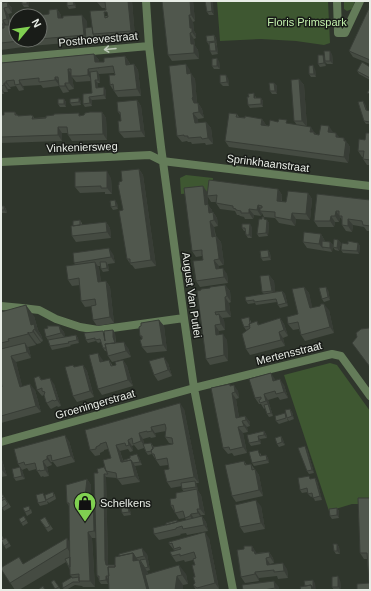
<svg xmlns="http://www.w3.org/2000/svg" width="371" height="591" viewBox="0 0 371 591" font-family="Arial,sans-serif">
  <rect width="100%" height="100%" fill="#2f362c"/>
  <path fill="#3e5731" d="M217 1H328L330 43 324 45 296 41 261 39 220 41Z
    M344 1H355L352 9 347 11 344 9Z
    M186 175 213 178 212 191 181 194 180 178Z
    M330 363 337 365 370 411V504H352L329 511 284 375Z"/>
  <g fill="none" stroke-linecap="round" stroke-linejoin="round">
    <path stroke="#647c59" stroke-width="8" d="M146 1 149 46 161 147 184 318 194 388 233 590
      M337 1 338 33H345L360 1
      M1 59 149 46
      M1 162 150 155 162 161 370 186
      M1 306 22 308 39 310 56 319 80 327 98 330 184 318
      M1 442 194 388 332 354 341 356 370 396"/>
  </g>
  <path fill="#454b42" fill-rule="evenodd" d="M1 1H6L7 2 12 8V13L8 14 10 19 16 40H22L23 47 1 50Z
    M22 1H29V7H24L22 4Z
    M97 1H132L135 37 31 46 27 40H40V16L49 14 57 9 61 15V18L87 21V28L92 27 106 10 105 8H102L97 2ZM104 12H107L108 16H105Z
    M162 1H193L195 21 193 22 194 31 196 34V38L194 39 195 46 198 50 199 59 172 61 168 55Z
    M205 1 214 15H209L207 12Z
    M75 3 76 8 69 9 67 6Z
    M370 6V64L353 57 349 51Z
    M214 35 216 38 218 54 212 55 210 51 209 45 207 42Z
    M94 54 99 60V62H104L125 56 129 62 130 64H134L138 70 141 96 118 97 110 85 115 75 114 73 99 74 100 83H98V88L106 90V99L92 100V106L85 107 83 104 92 93 91 81 76 82 72 77 74 89 69 90V92L63 93 59 86 43 88 41 85 23 86 24 90 19 91 16 86 10 87 11 89H8V92H4V94H1V63Z
    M332 54 333 64H327L325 62 326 66 320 67 318 64 324 57Z
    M219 61 220 69H214L212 66Z
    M370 67V80L359 74 357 71Z
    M315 69 316 77H311L309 74Z
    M190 70V73L195 79 197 103H198L202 109 204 118 198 119V123L206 122 211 128 213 144 206 145 205 143 192 144 191 142H188L187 141 182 142 177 136Z
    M228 78 229 86H223L220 83Z
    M299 79 304 85 307 127 315 133 316 134 319 135 333 132V133L348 144 350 147 348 163 229 147 225 141 237 114 239 117 262 119 266 125 269 126 289 124 297 125 294 121Z
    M274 83 277 86V94H272L270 91Z
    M256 96V98H261L263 101V107L250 108 248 105Z
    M64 99 66 102V107H60L58 104Z
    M137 100 141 106 145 137 124 138 119 132 121 121V116L118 112Z
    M81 101V105L72 106 70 103Z
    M365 104 367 111H370V124H366L364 121Z
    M15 112 17 115 20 116H33L34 118 84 115 102 112 106 118 107 140 72 141 68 135V133H62V141L1 143V115H4Z
    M370 133V165H367L363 159V157H362L358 151Z
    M139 169 143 175 156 266 135 269 132 265H131L127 259 123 210 119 185 122 181Z
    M111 178 112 194H105V192L80 193 75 187Z
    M203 186 207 192V194L278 189 282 195V202H286L308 193 312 199 310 220 296 219 295 226 279 223 275 218 264 217 262 213 261 216 254 215 253 219H245L244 217 240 216 239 215H237L235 211 220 209 216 203V202H211L208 197V205L212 210V212H213L217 218 218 226 214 227 216 236 221 242 224 264 223 265 219 266V269L227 274 228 283 200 287 196 281 203 260 202 256 196 257 192 251Z
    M317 194 370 200V231H367L364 227 353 225 352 232 346 231 342 225V220L340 217 339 222H335L334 227H318L314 221Z
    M117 203 118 209 113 210 111 207Z
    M1 206H4L6 209 7 213H1Z
    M80 220 82 223V225L106 222 110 228 111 238 76 242 72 236 73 226Z
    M267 220 269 223 268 236 259 237 257 234Z
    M252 227V238H248L246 235 245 231H244L242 228Z
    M321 234 325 241 330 242 333 245 332 252 307 248 303 242Z
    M338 240 341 243 339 251 335 250 333 247Z
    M358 243 360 246 359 254 343 253 341 250Z
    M268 250 270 253 271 260 263 261 261 258Z
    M113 254 115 263 108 264 109 271 103 272 101 269 100 266H98L99 268 101 282 106 281 110 287 114 323 97 326 93 320V306L85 307 81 301 80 285 72 286 68 280 76 265 74 263Z
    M269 275 274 281 275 292 282 291 285 294 288 306 280 308 278 305 277 302 256 305 255 303 248 304 246 301 264 294 262 292Z
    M225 285 230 291 231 302 229 303 231 317 222 318 224 320 225 330 219 331V335L227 340 228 361 210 365 206 359 201 290Z
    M304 287 309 293 312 308 329 310 334 333 305 341 301 335 299 329 293 330 288 324 298 314Z
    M328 290 330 300 324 302 322 299Z
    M1 312 34 316 38 330 41 335 43 341 41 342V343L37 344 36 343V345L28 347 29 349 31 358 16 362 22 386 35 390 41 412 1 423V387H2L1 381Z
    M280 318 284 324 288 336 283 338 285 346 250 355 246 349 249 329 246 330 244 327 251 320V323L257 321 259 325Z
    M159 320 164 326 167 351 147 353 142 347V338L140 336Z
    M59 326 64 332 65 337 76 335 78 338 79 343 70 345 71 346 52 350 50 346 48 340 46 337Z
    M115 333 116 343 128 348 131 357 112 362 108 356 107 351H105L103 348 101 342 98 343 96 341 88 343 86 340 105 334Z
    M102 359 103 362 109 360 113 366 116 365 123 360 127 366 133 386 102 395 98 389Z
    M168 363 172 376 158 381 154 375Z
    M83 365 87 371 94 397 77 402 73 396 75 367Z
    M39 376 42 380 54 384 61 406 58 407 57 406 51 409 50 408 46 402 44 395 42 396 37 390Z
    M275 379V380L284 385 288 398 280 400 278 397 268 400 273 416 269 417 267 414 265 408 264 409 261 404H259L255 398Z
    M231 385 238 391 239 398 236 399 239 417 245 416 250 422V426L247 427 248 432 243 433 247 453 234 456 232 453 228 454 223 448Z
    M184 409 199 483H196L198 490H197L201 495 205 515H201L206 522 208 531 187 535 186 533 180 534 181 535 159 540 154 534 178 522 186 520 185 518 179 519 171 506 176 498 184 492 182 489V486L171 488 167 482 169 469 168 465 160 466 152 454 148 455 146 452 144 448 138 450 134 445 132 446 133 451 130 452 128 449 120 451 123 460 139 457 142 465 135 466 140 482 122 485 117 478 106 477 108 563V565H115L147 554 150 570 147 571 148 574H186L188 584 183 585V590H109V579H108V584H101L99 581V579L97 576 96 538H92L95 587H83L82 586 75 585 66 590H64L63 588 72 577 70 575V570L66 562 19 590H15L1 569 24 564 70 542 69 506 67 503 87 479 91 485 90 496H93L95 499 98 473 104 467 111 458 108 449 104 450V451L100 453V455L95 456 90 450 85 430ZM166 431 165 437 169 443 173 444 154 447 151 443 144 444 143 439 150 437 151 438 156 437 155 433Z
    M290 409 292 412 294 419 289 421 287 418 288 421 279 424 276 421 285 413 287 416Z
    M264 431 266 434 267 438 260 439 261 444 251 446 249 443Z
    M281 436 283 440 285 445 279 447 277 444Z
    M69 441 75 462 57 467 53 462H51L52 465 47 467 49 476 44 477 43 476 41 477 36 469 29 471 27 468 22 470 18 464Z
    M307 449 314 473 309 474 307 471Z
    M261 453V456L266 455 268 458 269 463 254 466 252 463Z
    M1 458 2 460 7 476 1 477Z
    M244 461 247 465 251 464 259 475 263 496 236 502 232 496Z
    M22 470 25 479 16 481 14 478Z
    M315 478 317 481 322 500 315 501 313 496 311 497 308 494V492L302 493 300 490 311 479Z
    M1 492 11 507 4 511 1 506Z
    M53 492 55 495 56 499 49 503 47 501 48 504 40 506 38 503 45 496Z
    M370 498 369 583 368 559H364L360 553Z
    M261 506 265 529 244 533 240 527Z
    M337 508 339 511V518L332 519 330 516Z
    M31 509 32 513 27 516 25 512Z
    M130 510 131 515 124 516 122 513Z
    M24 516 28 523 23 526 19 519Z
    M45 517 53 529 48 532 40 520Z
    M1 534 4 539 6 538 11 546 6 549 1 540Z
    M209 538 219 589 216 590H196L193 585 195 583V565L193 560 185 562 184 560 176 562 172 556 175 550H174L169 544Z
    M337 544 339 547 340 554H336L334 551Z
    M252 546 256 553 269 552 273 558 274 563 270 564V565L287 569 288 578 278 579 277 576 259 578V581L245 583 241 577 244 549Z
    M54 580 61 590H56L51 582Z
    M340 580 341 590H334L332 587Z
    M279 587V590H243Z"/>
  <path fill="#383d36" d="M27 1H29V7L27 4Z
    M73 1 75 3 76 8 74 5Z
    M128 1H132L135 37 131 31Z
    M190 1H193L195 21 191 15Z
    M211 1H213L214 15 212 11Z
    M7 2 12 8V13L8 7Z
    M4 8 8 14 11 25 7 19Z
    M57 9 61 15 62 25 58 18Z
    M82 15 87 21 88 38H86L88 41 84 35Z
    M189 15 193 22 194 31 196 34V38L192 32 190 28Z
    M3 20 7 26 8 30 4 24Z
    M190 33 194 39 195 46 198 50 199 59 194 53 191 44Z
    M214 35 216 38 217 44 215 41Z
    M19 40H22L23 47 19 41Z
    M215 42 217 46 218 54 216 51Z
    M330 51 332 54 333 64 330 61Z
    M94 54 99 60V69L95 62Z
    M323 55 325 58V62L326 66 324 63Z
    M125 56 129 62 130 71 126 65Z
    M217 58 219 61 220 69 217 66Z
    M134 64 138 70 141 96 137 89Z
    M186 64 190 70 191 80 187 74Z
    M313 65 315 69 316 77 314 74Z
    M68 69 72 75 71 76 72 77 74 89 69 83Z
    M88 69 92 75 93 81 88 75Z
    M97 71 99 74 100 83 98 80Z
    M191 73 195 79 197 103H194L192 98Z
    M226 75 228 78 229 86 227 82Z
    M55 77 60 83V86L55 80Z
    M299 79 304 85 307 127 302 121Z
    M19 80 23 86 24 90 20 84Z
    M95 80 98 83V91L96 88Z
    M6 81 10 87 11 89 6 83Z
    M4 83 8 89V92L4 85Z
    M65 83 69 90V92L65 86Z
    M274 83 277 86V94L275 91Z
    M1 87 4 92V94L1 89Z
    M104 87 106 90V99L104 95Z
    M89 97 92 100V106L90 103Z
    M79 98 81 101V105L79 102Z
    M261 98 263 101V107L261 104Z
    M64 99 66 102V107L64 104Z
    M137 100 141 106 145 137 141 131Z
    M363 101 365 104 368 114 366 110Z
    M198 103 202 109 204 118 199 112Z
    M102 112 106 118 107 140 103 134Z
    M193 113 198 119 199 129 195 123Z
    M262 119 266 125V131L261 125Z
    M206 122 211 128 213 144 208 138Z
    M329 126 333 132V138L328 132Z
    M58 127 62 133V141L58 135Z
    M311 127 318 138 310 132Z
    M336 133 341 139 336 137Z
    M344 138 350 147 348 163 344 157Z
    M139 169 143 175 156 266 151 260Z
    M107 171 111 178 112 194 107 188Z
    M1 186H2V202L1 200Z
    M203 186 207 192 208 196H207L208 197V205L212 210 213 219 209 213 205 205Z
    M278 189 282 195 281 207 277 201Z
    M308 193 312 199 310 220 306 214Z
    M115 200 117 203 118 209 116 206Z
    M258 205 262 211H260L262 213 261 216 257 210Z
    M4 206 6 209 7 213 4 210Z
    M249 209 254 215 253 219 249 213Z
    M336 211 340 217 339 222 335 216Z
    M213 212 217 218 218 226 214 220Z
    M292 213 296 219 295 226 291 220Z
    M331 216 335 222 334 227 330 221Z
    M348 219 353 225 352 232 348 226Z
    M267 220 269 223 268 236 266 233Z
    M210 221 214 227 216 243 212 237Z
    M106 222 110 228 111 238 107 232Z
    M250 224 252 227V238L249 235Z
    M321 234 325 241 324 248 322 247 324 250 319 244Z
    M216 236 221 242 224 264 223 265 219 259Z
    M338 240 341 243 339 251 337 248Z
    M330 242 333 245 332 252 330 248Z
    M358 243 360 246 359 254 357 251Z
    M109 248 113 254 115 263 111 257Z
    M268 250 270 253 271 260 269 257Z
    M214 260 219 266 220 275 216 269Z
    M95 262 99 268 102 288 98 282Z
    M106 262 108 265 109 271 107 268Z
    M223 268 227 274 228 283 224 277Z
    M269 275 274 281 276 297 272 291Z
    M106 281 110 287 114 323 110 317Z
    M225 285 230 291 231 302 227 296Z
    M304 287 309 293 314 314 310 308Z
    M326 287 328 290 330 300 328 297Z
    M282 291 285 294 288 306 286 303Z
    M225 297 229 303 231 317 226 311Z
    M324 304 329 310 334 333 330 327Z
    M26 305 34 316 38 330 41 335 43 341 31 325Z
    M219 314 224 320 225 330 221 324Z
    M280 318 284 324 288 336 284 330Z
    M159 320 164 326 167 351 163 345Z
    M215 325 219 331 220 341 216 335Z
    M59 326 64 332 66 339 61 333Z
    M33 330 41 342V343L33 332Z
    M113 330 115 333V340L118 349 116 346 113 337Z
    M28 332 36 343V345L28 334Z
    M279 332 283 338 285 346 281 340Z
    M223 334 227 340 228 361 224 355Z
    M76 335 78 338 79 343 77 340Z
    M124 342 128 348 131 357 126 351Z
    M25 343 29 349 31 358 27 352Z
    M98 353 102 359 105 368 100 362Z
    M11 356 16 362 24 393 20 387Z
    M164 357 168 363 172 376 168 370Z
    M123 360 127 366 133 386 128 380Z
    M83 365 87 371 94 397 90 391Z
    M271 373 275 379 277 387 273 381Z
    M50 378 54 384 61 406 57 400Z
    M280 379 284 385 288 398 284 392Z
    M30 384 35 390 41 412 36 406Z
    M234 385 238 391 239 398 235 392Z
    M232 393 236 399 240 424 236 418Z
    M264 394 268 400 273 416 271 413 268 404 266 401Z
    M180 403 184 409 199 483 194 477Z
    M290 409 292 412 294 419 292 416Z
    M245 416 250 422V426L246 420Z
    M242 421 247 427 248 432 244 426Z
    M151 427 155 433 156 437 152 431Z
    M238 427 243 433 247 453 243 447Z
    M264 431 266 434 267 438 264 435Z
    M139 433 143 439 145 447 141 441Z
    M65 435 69 441 75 462 71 456Z
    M258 436 260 439 261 444 259 441Z
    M281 436 283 440 285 445 282 442Z
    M128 440 132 446 133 451 129 445Z
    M116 445 120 451 124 465 121 462Z
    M305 446 307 449 314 473 312 470Z
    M137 454 139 457 142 465 140 462Z
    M266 455 268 458 269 463 267 460Z
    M47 456 51 462 52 465 47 459Z
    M1 458 2 460 7 476 2 470 1 465Z
    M131 460 135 466 140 482 135 476Z
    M43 461 47 467 49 476 45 470Z
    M20 467 22 470 25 479 22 476Z
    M255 469 259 475 263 496 259 490Z
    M104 474 106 477 108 563 109 568 106 565 105 560Z
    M315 478 317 481 322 500 320 496Z
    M87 479 91 485 90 503 85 497Z
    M195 481 197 485 198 490 196 487Z
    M197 489 201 495 205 515 200 509Z
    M93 496 97 502 98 537 94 531Z
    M256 500 261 506 265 529 261 523Z
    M128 507 130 510 131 515 129 512Z
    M337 508 339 511V518L337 515Z
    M197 509 201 515 202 519 198 513Z
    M191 514 195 520 194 522 190 516Z
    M202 516 206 522 208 531 204 525Z
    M88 532 92 538 95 587 90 581Z
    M205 532 209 538 219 589 215 583Z
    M67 538 73 547V557L67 548Z
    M337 544 339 547 340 554 337 551Z
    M252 546 256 552 259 557 252 551Z
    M142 548 147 554 150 570 148 567 146 559 144 556Z
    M269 552 273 558 274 563 270 557Z
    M133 553 140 563 139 560 147 571 152 590H147L133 561Z
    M266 558 270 564 271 571 267 565Z
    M283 563 287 569 288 578 284 571Z
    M179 565 186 574 188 584 182 575Z
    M255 572 259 578V581L255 574Z
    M106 576 108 579V584L106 580Z
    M177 576 183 585V590H175Z
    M338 576 340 580 341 590 338 587Z
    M313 580 315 583 316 590H312L311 585Z
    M274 581 279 587V590H276L275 588Z"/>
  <path fill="#50574d" stroke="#383d36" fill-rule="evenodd" d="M1 1H3V3L7 2 8 7 4 8 7 19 3 20 4 24H1V28H4V25H9L8 19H14L15 22H16V40H19V41L1 43Z
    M22 1H27V4H22Z
    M67 1H73L74 5 67 6Z
    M97 1H128L131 31 93 34 90 11 106 10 105 2H97ZM104 12H107L108 17 105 18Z
    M162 1H190L191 15H189L190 28H192V32L190 33 191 44H194V53L168 55Z
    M205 1H211L212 11 207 12Z
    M370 6V60L349 51Z
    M57 9 58 18H63V16L82 15 84 35 40 39V16H36L49 14V10Z
    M26 12V16H23V13Z
    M33 15V16H24Z
    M92 27 93 34 95 37 86 38 85 28Z
    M214 35 215 41 207 42 206 36Z
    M215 42 216 51H210L209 43Z
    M324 51H330V61H325Z
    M94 54 95 62H104V58L125 56 126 65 134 64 137 89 114 91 113 84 110 85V84L109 75H115L113 66 88 69V75L80 76H71V69H68L69 83H65V86H59L58 77H55V80L39 82V78L19 80 20 84 15 85 14 80 6 81V83H4V85L1 86V63Z
    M318 55H323L324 63 318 64Z
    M217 58V66H212V59Z
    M362 62 370 67V78L357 71Z
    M186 64 187 74 191 73 193 97 192 98 194 103H198L199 112 193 113 195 123 206 122 208 138 202 139 201 137 188 138V136H184V135L177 136 169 66Z
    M313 65 314 74H309V66Z
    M97 71 98 80H95L96 88 104 87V95L89 97 90 103 83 104V94L92 93 90 72Z
    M220 75H226L227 82 220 83Z
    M299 79 302 121H294L291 80Z
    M269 83H274L275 91H270Z
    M370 88V94L367 93Z
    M254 93V98H261V104L248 105 247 97H249L248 94Z
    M79 98V102L70 103V99Z
    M58 99H64V104H58Z
    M137 100 141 131 119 132 118 121H121L120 112H118L117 102Z
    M363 101 366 110 370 111V122L364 121 358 102Z
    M4 112H15V115H18V116L31 115 33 116 32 119 46 118V116L54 115V114L79 113V116L84 115 85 113 90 112H102L103 134 68 135 67 127H58V135L1 137V115H4Z
    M229 113 237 114 236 117 245 118V116L262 119 261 125 269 126 270 120 278 122 279 119 287 120 286 123 311 127 310 132H314V134L319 135 321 125 329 126 328 132 336 133V137L344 138V141H346L344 157 225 141Z
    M366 133H370V160L363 159 364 151H358L359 139 365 140Z
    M139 169 151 260 130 263V259H127L119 211 123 210 118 185H119V182L122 181 121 171Z
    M107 171V188H101V186L75 187V172Z
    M209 180 278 189 277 201 286 202 288 191 308 193 306 214 292 213 291 220 275 217V212L260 211V208H262V206L258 205 257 210 249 209V213H241V211L236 210V209L233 208V206L216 203 217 195 207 196Z
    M203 186 205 205 208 204 209 213 213 212 214 220 210 221 212 237 216 236 219 258V259L214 260 216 269 223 268 224 277 196 281 193 261 203 260 202 254V250L192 251 184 188Z
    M317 194 370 200V226L363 225 362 221 348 219V226L342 225V216H339V211H336L335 216H331L330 221H314Z
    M115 200 116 206 111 207 110 201Z
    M1 206H4V210H1Z
    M262 217H264V219L267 220 266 233 257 234 259 219H262Z
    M80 220V225L73 226V221Z
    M106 222 107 232 72 236 71 226Z
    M242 224H250L249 235H246L245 228H242Z
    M304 232 321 234 319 244 303 242Z
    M334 239 338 240 337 248 333 247Z
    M322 241 330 242V248L322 247Z
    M348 241 358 243 357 251 341 250 342 243 348 244Z
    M109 248 111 257 74 263 73 253Z
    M268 250 269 257 261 258 260 251Z
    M95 262 98 282 106 281 110 317 93 320 91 306 96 305 95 299 81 301 79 278 68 280 66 266Z
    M100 262H106L107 268 101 269Z
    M269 275 272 291 262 292 260 276Z
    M225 285 227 296 225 297 226 311 215 312 216 315 219 314 221 324 215 325 216 335 223 334 224 355 206 359 197 291 201 290V289L210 288V287Z
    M304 287 310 308 320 306 321 304H324L330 327 301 335 298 322 288 324 287 317 298 314 292 289Z
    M326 287 328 297 322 299 319 288Z
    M282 291 286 303 278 305 276 299 254 302V300L246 301 245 297Z
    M26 305 31 325 34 324 35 329 33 330V332L29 333 28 332V334L8 339 9 341 1 343V312Z
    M249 317 250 323 249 324 250 326 244 327 241 319Z
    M280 318 284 330 279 332 281 340 246 349 242 334 250 328 249 324 257 321 258 325Z
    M159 320 163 345 142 347 140 340 142 339V336H140L139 327 141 326V323Z
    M47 326H59L61 333 46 337 44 329 48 328Z
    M369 328 370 329V367L352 343 357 337 356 333 361 329Z
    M113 330V337L115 343 105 344 106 348H103L100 339 95 340V338L86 340 84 333 103 331 105 341 104 331Z
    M76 335 77 340 68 342 69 343 50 346 48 340Z
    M124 342 126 351 108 356 105 344Z
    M25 343 27 352 11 356 20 387 30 384 36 406 1 416V387H2L1 381V349Z
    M98 353 100 362 109 360 111 366 116 365 115 362 123 360 128 380 98 389 89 355Z
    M164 357 168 370 154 375 149 361Z
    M73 365 74 367 83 365 90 391 73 396 65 367Z
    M271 373 273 381 280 379 284 392 276 394 275 391 264 394 266 401 260 403 259 400 261 399V397L255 398 249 379Z
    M39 376 41 380 50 378 57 400 54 401 53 400 47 403 46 402 44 395 45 392 42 391V388L37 390 34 378Z
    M230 384V386L234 385 235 392 232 393 236 418 245 416 246 420 242 421 244 426 238 427 243 447 230 450 229 447 223 448 211 388Z
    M180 403 194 477 167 482 164 470 169 469 167 458 156 460 154 454H152L151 450 153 449V447L173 444 172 438 165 437 166 428 165 424 151 427 152 431 147 432V431L139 433 141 441 133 444 132 438 128 440 129 445 126 446 125 443 116 445 121 462 131 460 135 476 117 479 116 473 106 471 103 460 111 458 106 442 100 444V445L96 447V449L90 450 85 430Z
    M268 404 271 413 267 414 264 405Z
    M290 409 292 416 287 418 285 410Z
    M285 413 286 418 276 421 275 416Z
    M264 431V435L258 436 259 441 249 443 247 435Z
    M65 435 71 456 52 461 51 455 47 456V459L43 461 45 470 40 471V470L37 471 35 463 25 465 24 462 18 464 14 449Z
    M281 436 282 442 277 444 275 438Z
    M151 443 153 449 151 450 152 451 146 452 143 444Z
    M305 446 312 470 307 471 298 448Z
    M258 450 260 456 266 455 267 460 252 463 249 452Z
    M137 454 140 462 133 463 131 460 122 462V461L130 458V456Z
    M244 461 245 465 251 464 252 470 255 469 259 490 232 496 225 465Z
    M20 467 22 476 14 478 12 469Z
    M104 467 106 471 108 474H104L105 560 106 565H115V567H108L109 576H106V580L99 581V576H97L94 473H98L97 469Z
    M309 476 310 479 315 478 320 496 313 498 312 493 308 494 307 488 300 490 298 478Z
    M87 479 85 497 93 496 94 531 88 532 90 581H79V574L70 575 69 503H67L66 485Z
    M195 481 196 487 182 489 181 483Z
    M197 489 200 509H197L198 513 191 514 190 516 185 518 183 511 175 513 173 505 171 506 170 499 176 498V493Z
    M1 492 4 497 1 498Z
    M53 492 54 496 46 500 45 495Z
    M43 493 46 501 38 503 36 495Z
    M358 498H370V590H357V584L369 583 367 553H360Z
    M5 499 8 504 2 508 1 506V501Z
    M256 500 261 523 240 527 235 505Z
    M29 506 30 510 25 512 23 508Z
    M128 507 129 512 122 513 121 508Z
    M337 508V515L330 516 329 509Z
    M24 516 26 520 21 523 19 519Z
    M202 516 204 525 183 529 182 526 176 528V529L154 534 153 528Z
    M45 517 50 526 46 528 40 520Z
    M177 520V522L166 525V523Z
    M205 532 215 583 197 588 193 585 195 583 193 577H195L192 565H195L193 559 196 558 194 552 180 556V554L172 556 170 552 181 549 180 547 174 549 172 543 169 544V542Z
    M6 538 9 543 4 546 1 540Z
    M67 538V548L10 583 1 569 2 567 19 557 23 564Z
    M333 544H337V551H334Z
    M244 546H252V551H254L255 554 269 552 270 557 266 558 267 565 283 563 284 571 274 572V570L255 572V574L241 577 237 550 244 549Z
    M142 548 144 556 136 558 133 553 119 556V554Z
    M133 553V561L139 560 147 590H109L108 567H115V557Z
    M70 557V567H69L65 559Z
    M146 559 148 567 145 568 140 560Z
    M179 565 182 575 177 576 175 590H149L145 575Z
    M338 576V587H332V577Z
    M72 577V578L79 577V581L80 582H73L63 588 62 583Z
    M54 580 59 587 55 589 51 582Z
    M313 580V588L311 585 305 586 304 581Z
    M274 581 275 588 264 590H243L242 585Z
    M311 585 312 590H301L300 587Z
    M43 586 45 590H39V589Z"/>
  <defs><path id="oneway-shaft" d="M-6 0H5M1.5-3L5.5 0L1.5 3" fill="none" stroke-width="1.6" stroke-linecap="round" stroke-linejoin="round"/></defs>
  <use stroke="#c0cbbc" href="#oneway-shaft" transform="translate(110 49) rotate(175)"/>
  <defs>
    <g id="shop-pin" transform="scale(1.15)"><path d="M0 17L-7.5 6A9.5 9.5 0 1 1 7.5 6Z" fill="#80d051" stroke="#191c18"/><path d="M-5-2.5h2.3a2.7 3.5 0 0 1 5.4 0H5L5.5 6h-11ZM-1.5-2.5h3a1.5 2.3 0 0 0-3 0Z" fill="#111"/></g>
  </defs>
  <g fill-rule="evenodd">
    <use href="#shop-pin" x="85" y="503"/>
  </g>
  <g text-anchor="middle" stroke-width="3" stroke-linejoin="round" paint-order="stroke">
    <g font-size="11" fill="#c3f1ad" stroke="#191c18">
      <text x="307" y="26">Floris Primspark</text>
    </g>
    <g font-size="11" fill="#e8ede6" stroke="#191c18">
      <text transform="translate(98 39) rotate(-5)" y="4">Posthoevestraat</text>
      <text transform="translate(82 147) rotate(-2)" y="4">Vinkeniersweg</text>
      <text transform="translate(268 163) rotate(7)" y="4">Sprinkhaanstraat</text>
      <text transform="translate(192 295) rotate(82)" y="4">August Van Putlei</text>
      <text transform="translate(289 353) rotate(-14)" y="4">Mertensstraat</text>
      <text transform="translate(95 404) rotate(-16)" y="4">Groeningerstraat</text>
    </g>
    <g font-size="11" fill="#e8ede6" stroke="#191c18" text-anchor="start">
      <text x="100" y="507">Schelkens</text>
    </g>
  </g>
  <rect width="371" height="591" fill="none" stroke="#e8ede6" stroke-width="4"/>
  <g transform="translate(28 28) rotate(61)"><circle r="19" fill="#191c18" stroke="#6c706a"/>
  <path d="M0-3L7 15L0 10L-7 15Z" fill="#80d051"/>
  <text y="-6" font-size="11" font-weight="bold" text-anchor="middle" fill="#e8ede6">N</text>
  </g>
</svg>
